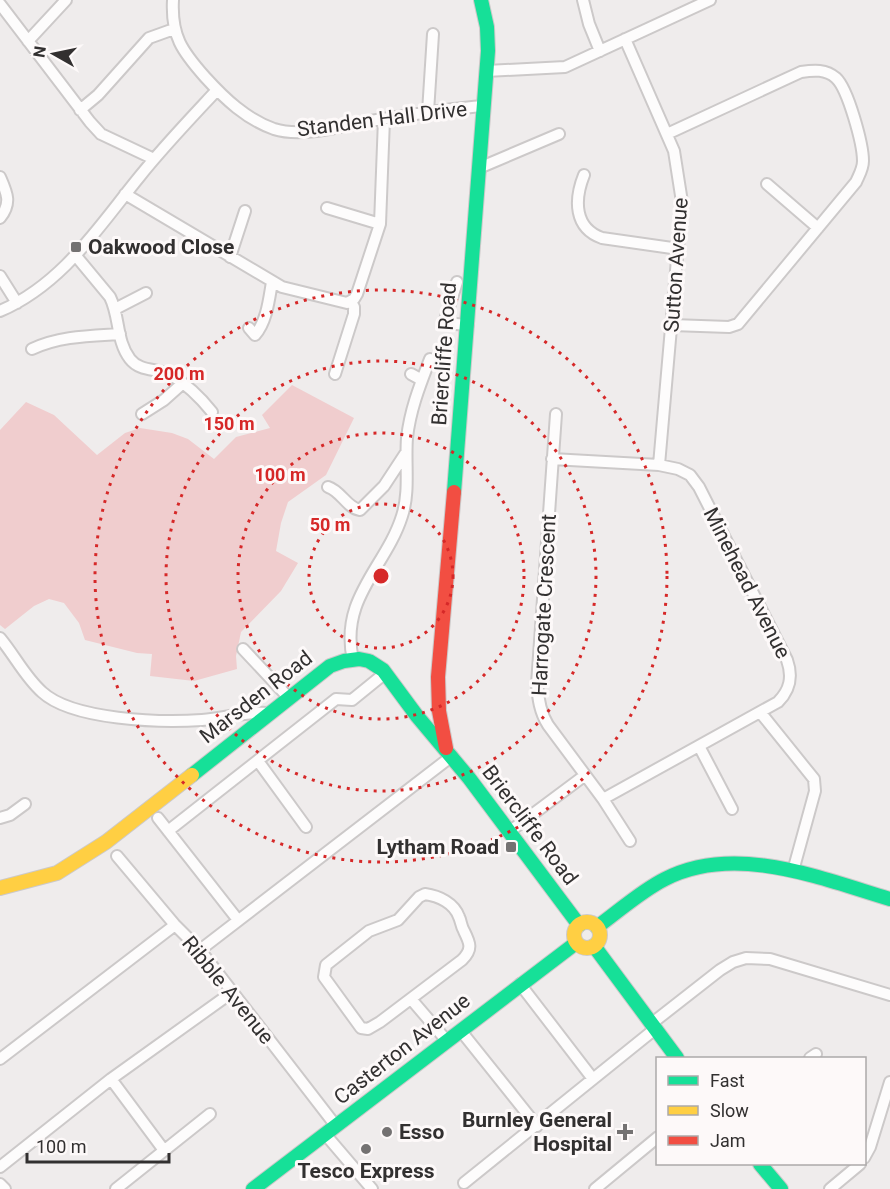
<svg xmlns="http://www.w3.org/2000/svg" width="890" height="1189" viewBox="0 0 890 1189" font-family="Roboto,sans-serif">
  <rect width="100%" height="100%" fill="#efecec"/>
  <path fill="#f0cdce" d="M292 385 354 418 326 475 288 502 281 523 276 551 298 563 281 591 241 632 236 656 237 669 194 681 150 676 152 654 137 653 85 640 79 623 64 603 49 599 34 606 5 629 0 625V430L26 402 54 415 97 455 125 433 140 428 172 433 188 439 214 459 236 437 270 428 262 415Z"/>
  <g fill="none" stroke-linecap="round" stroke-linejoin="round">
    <g stroke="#ccc9c9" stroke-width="14">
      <path id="street" d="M173 0C171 36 182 51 205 77 225 99 246 119 274 129 302 138 341 126 370 121 408 115 445 109 484 106
        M583 0 589 24 600 51
        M0 4 90 122 101 134 154 159
        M625 39 674 151 682 202 659 465
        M28 41 66 0
        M486 71 565 67 710 0
        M80 110 98 95 149 38 174 29
        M428 112 433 34
        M667 134 801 72C814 70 826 69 836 78 848 89 863 144 863 161 863 169 859 175 856 182L738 324 729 327 672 325
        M479 168 559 134
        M584 175C574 200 574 228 602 238L679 249
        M0 177C7 193 12 203 0 218
        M767 184 818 228
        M125 194 282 287 347 303 354 299 357 294 380 224 384 119
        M327 208 380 224
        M76 256 110 297C120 317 116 341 130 359 140 372 157 368 171 375 188 385 200 397 212 412
        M230 257 245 211
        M0 276 17 303
        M457 282 444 323 468 325
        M115 309 146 293
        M0 311C63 284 99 226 140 176 164 146 191 118 217 90
        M249 328 255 335C267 321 269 299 272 282
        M32 349C60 336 89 336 120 334
        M335 374 354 314V307L351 302
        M411 374 422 380
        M142 414 164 400 183 383
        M556 414 537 684C538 699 540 712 548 725L603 799 630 841
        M552 459 659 465 678 469 690 475 699 487 787 660C793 677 790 690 778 702L603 799
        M328 487C341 491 347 508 360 510L384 486 405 454
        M0 638C15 656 25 677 42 692 72 720 161 723 202 720 227 718 243 711 270 713
        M243 649 289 698
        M353 660C339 598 386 567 402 516 410 492 405 463 407 438 410 410 420 385 430 359
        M760 712 814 779 815 791 793 871
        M699 746 732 809
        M258 761 306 827
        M0 818 10 815 25 804
        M158 818 238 920
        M168 831 336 699 352 700 384 674
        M509 832 584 776
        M117 856 175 925 200 950 336 1126
        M425 894C439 896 454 903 459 917 461 921 461 926 464 931 470 943 473 949 462 960L380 1022 368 1029 361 1028 324 977 326 965 369 931 398 920 419 897Z
        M200 950 452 756
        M520 984 593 1079
        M411 999 447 1041
        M651 1024 720 970 733 962 746 958 770 959 890 995
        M461 1031 537 1126
        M810 1058 816 1054
        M0 1059 175 925
        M111 1079 163 1149
        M325 1134 372 1189
        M864 1158 870 1147 890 1082
        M0 1167 111 1079 231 993
        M464 1183 655 1029
        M0 1184 5 1189
        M116 1189 210 1114
        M595 1189 658 1137
        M830 1189 860 1164"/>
    </g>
    <g stroke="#ccc9c9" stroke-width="16">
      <path id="fast" d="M454 492 488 51 487 27 481 0
        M192 775 330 666 344 661 359 659 369 661 383 670 417 716 469 778 579 925
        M597 927C619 911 641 891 665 879 735 843 820 878 890 899
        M594 946 677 1058
        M760 1164 781 1189
        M253 1189 576 943"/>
    </g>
    <g stroke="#ccc9c9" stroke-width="16">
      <path id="slow" d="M0 888 57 873 106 842 192 775
        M574 935a13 13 0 1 1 26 0a13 13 0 1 1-26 0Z"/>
    </g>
    <g stroke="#ccc9c9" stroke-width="16">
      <path id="jam" d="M446 748 439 711 438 677 454 492"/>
    </g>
    <use href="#street" stroke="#fdfcfc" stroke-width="10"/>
    <use href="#fast" stroke="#16e098" stroke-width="14"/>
    <use href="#slow" stroke="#ffcf43" stroke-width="14"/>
    <use href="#jam" stroke="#f24e42" stroke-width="14"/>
  </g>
  <g fill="none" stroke="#d62828" stroke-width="3" stroke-dasharray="3 6">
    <circle cx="381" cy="576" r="72"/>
    <circle cx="381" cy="576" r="143"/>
    <circle cx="381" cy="576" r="215"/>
    <circle cx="381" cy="576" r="286"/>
  </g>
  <g fill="#747272" stroke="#fdf9f9" stroke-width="2">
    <rect x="70" y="241" width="12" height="12" rx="3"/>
    <rect x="505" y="841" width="12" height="12" rx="3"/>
    <circle cx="387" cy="1132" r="6"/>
    <path d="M622 1123h6v6h6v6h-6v6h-6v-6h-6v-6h6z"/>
    <circle cx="366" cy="1149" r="6"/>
  </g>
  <g text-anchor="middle" stroke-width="6" stroke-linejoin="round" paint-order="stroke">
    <g font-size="21" fill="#323030" stroke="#fdf9f9">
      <text transform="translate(382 119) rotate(-7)" y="7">Standen Hall Drive</text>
      <text transform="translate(676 265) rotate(-86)" y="7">Sutton Avenue</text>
      <text transform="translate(444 354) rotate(-86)" y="7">Briercliffe Road</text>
      <text transform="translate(747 583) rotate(63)" y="7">Minehead Avenue</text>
      <text transform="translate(544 605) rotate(-87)" y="7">Harrogate Crescent</text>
      <text transform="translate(256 697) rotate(-38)" y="7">Marsden Road</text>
      <text transform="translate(530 825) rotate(53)" y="7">Briercliffe Road</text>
      <text transform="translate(228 990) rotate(51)" y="7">Ribble Avenue</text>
      <text transform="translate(402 1049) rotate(-38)" y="7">Casterton Avenue</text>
    </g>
    <g font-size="21" font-weight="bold" fill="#323030" stroke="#fdf9f9" text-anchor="start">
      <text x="88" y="254">Oakwood Close</text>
      <text x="499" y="854" text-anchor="end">Lytham Road</text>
      <text x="612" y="1127" text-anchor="end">Burnley General<tspan x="612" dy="24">Hospital</tspan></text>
      <text x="399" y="1139">Esso</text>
      <text x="366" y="1178" text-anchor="middle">Tesco Express</text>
    </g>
  </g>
  <circle cx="381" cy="576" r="9" fill="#d62828" stroke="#fdf9f9" stroke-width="3"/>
  <g font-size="18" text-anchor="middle" font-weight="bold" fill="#d62828" stroke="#fdf9f9" stroke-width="6" stroke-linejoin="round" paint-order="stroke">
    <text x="179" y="380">200 m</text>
    <text x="229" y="430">150 m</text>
    <text x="280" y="481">100 m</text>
    <text x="330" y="531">50 m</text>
  </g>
  <rect x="656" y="1057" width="210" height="108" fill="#fdf9f9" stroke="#aca9a9" stroke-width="1.5"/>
  <rect x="668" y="1076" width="30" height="9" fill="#16e098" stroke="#aca9a9" stroke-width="1.5"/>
  <text x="710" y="1087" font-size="18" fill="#323030">Fast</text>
  <rect x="668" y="1106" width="30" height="9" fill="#ffcf43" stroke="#aca9a9" stroke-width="1.5"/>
  <text x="710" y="1117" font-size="18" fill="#323030">Slow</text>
  <rect x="668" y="1136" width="30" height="9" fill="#f24e42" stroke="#aca9a9" stroke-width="1.5"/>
  <text x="710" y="1147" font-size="18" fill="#323030">Jam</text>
  <g transform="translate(54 54) rotate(279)" stroke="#fdf9f9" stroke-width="4.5" paint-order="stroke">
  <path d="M0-4.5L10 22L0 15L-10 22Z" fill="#323030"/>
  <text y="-9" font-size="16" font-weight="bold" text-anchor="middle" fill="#323030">N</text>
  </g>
  <path d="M27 1153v9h142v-9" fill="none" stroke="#323030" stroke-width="3"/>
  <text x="36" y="1153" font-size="18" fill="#323030" stroke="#fdf9f9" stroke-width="4.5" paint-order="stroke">100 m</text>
</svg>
